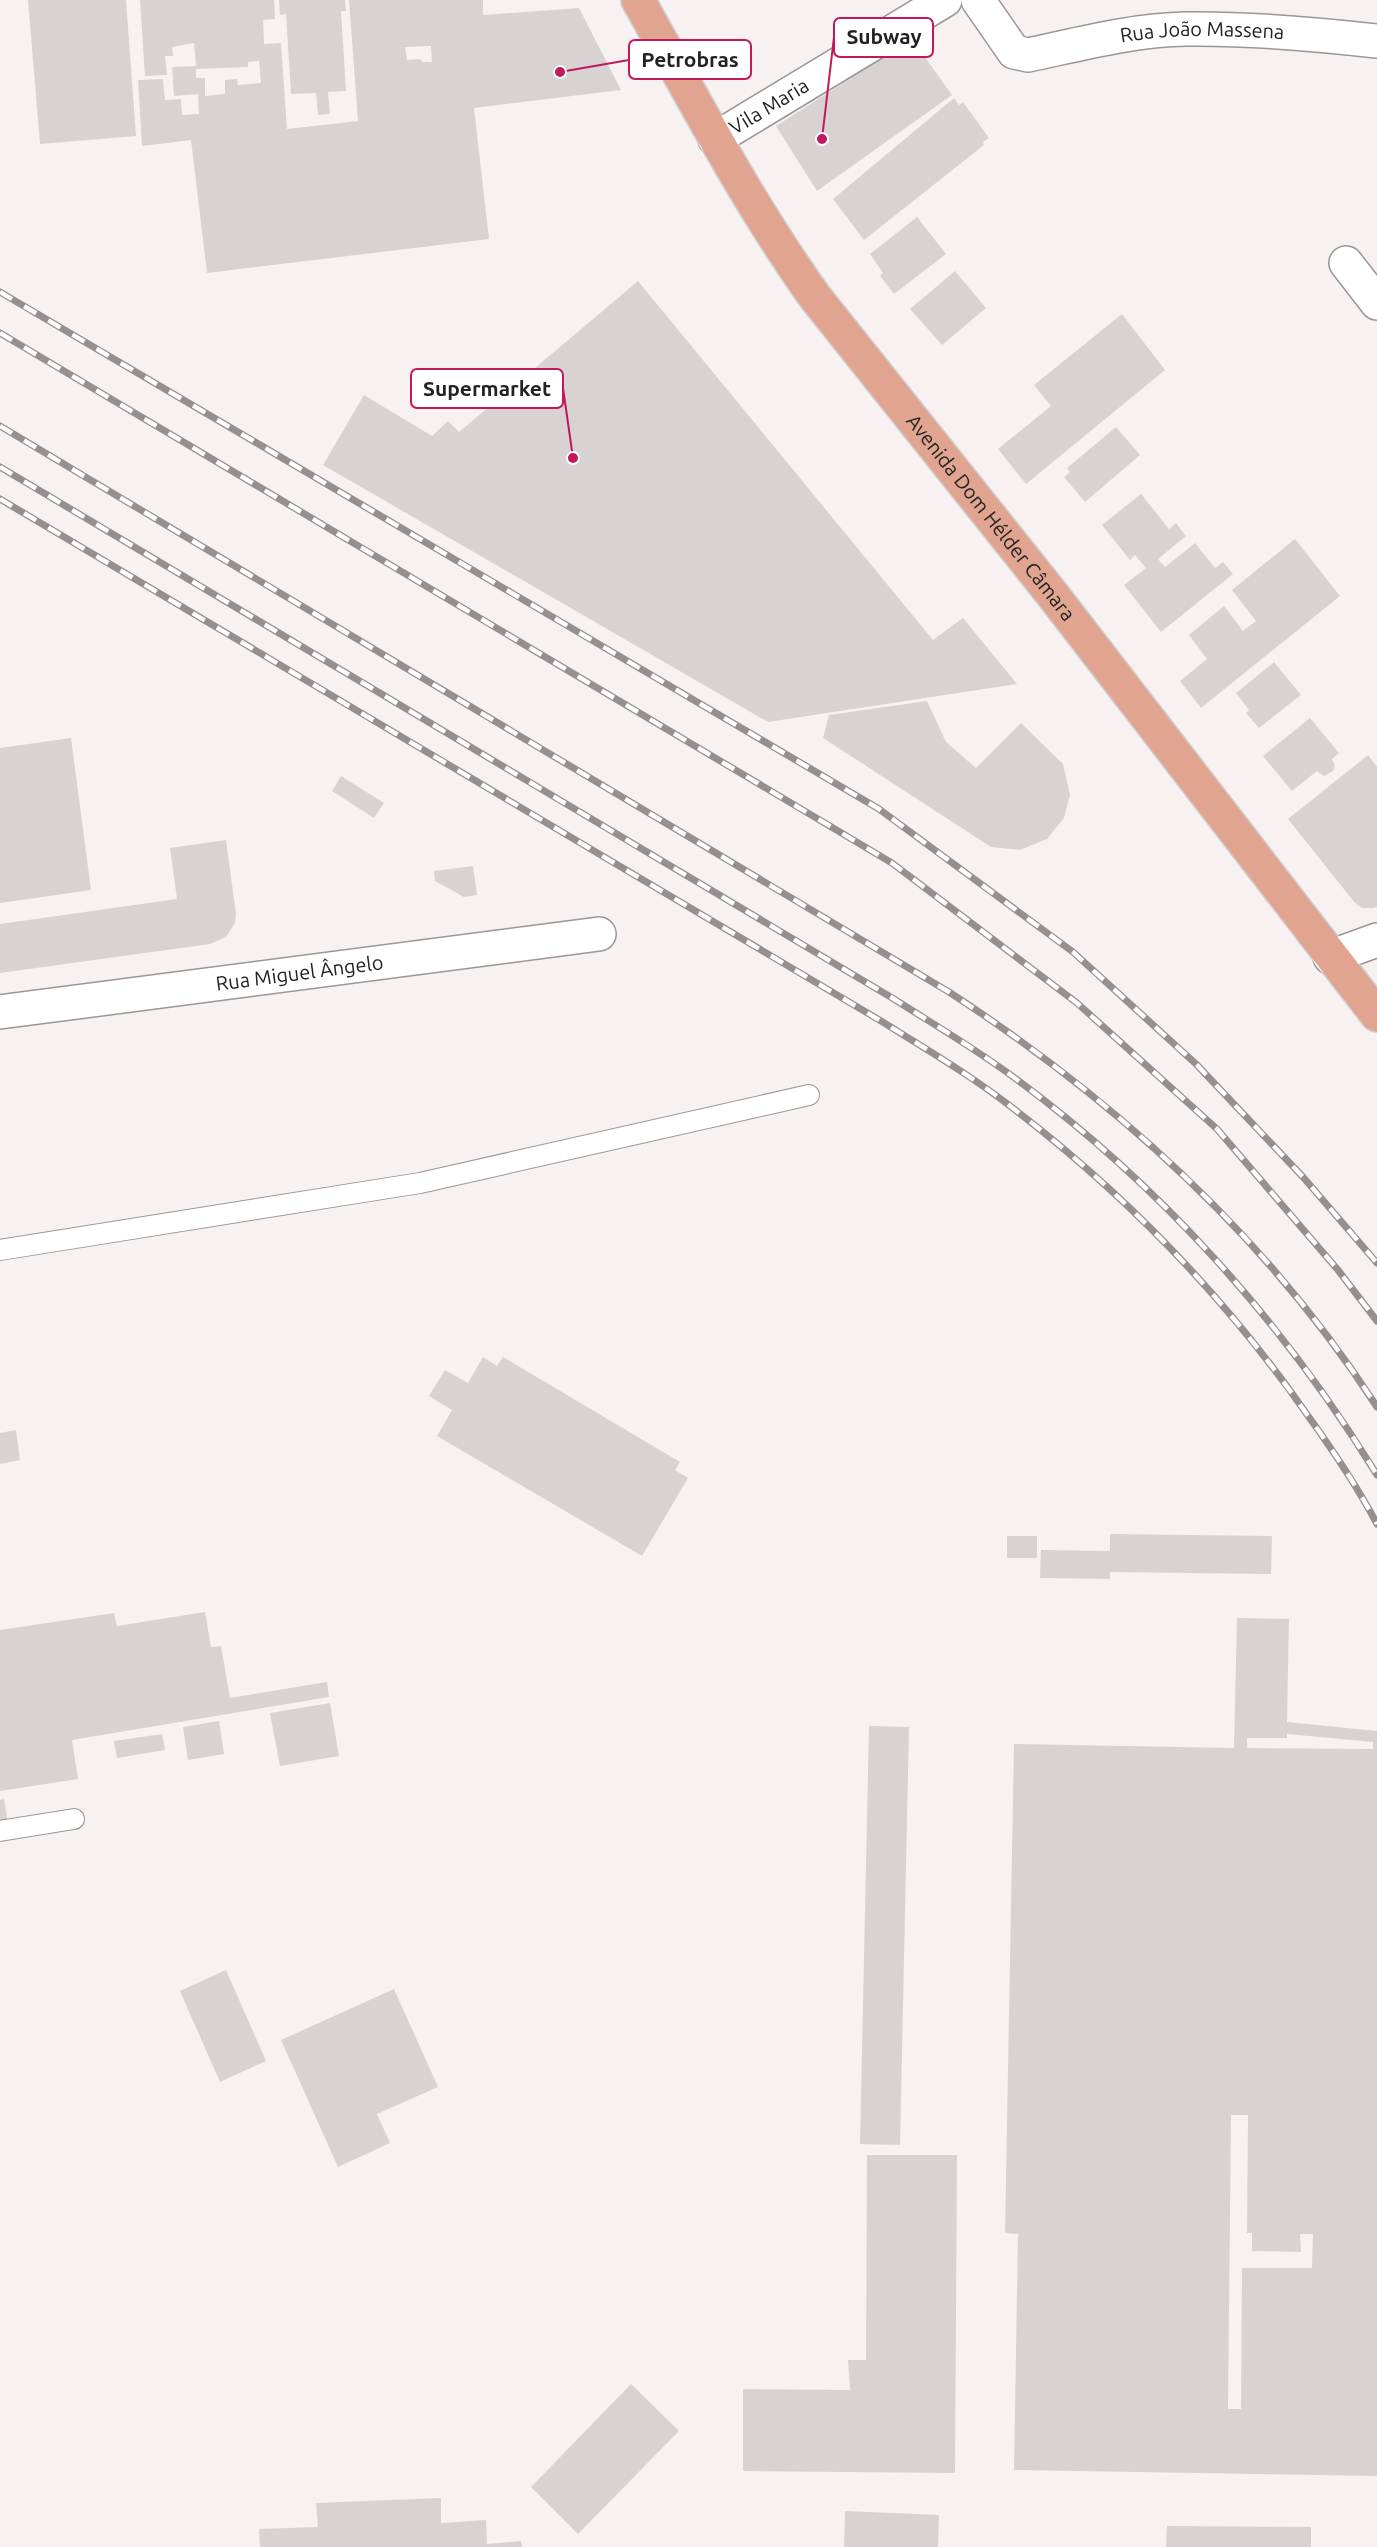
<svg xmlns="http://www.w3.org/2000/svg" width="1377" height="2547" viewBox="0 0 1377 2547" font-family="Ubuntu,sans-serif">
  <rect width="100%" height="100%" fill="#f7f2f1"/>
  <path fill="#d8d3d2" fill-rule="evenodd" d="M28 0H126L136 136 40 144Z
    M140 0H274L275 19 263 20 264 44 281 43 287 129 358 121 349 0H483V15L579 8 621 90 474 108 489 239 207 273 191 140 142 146 138 80 163 79 165 100 181 99 182 115 199 114 198 94 174 96 172 67 196 66 194 43 172 47 173 56H165L167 75 145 76ZM431 46 432 62H422L421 59 407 60 405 47ZM259 61 261 83 238 85 237 79 225 80V94L205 96V78H196V69L248 67V62Z
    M279 0H345L346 11H341L346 91 328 92 330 114 318 115 316 93 291 94 286 14 280 15Z
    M912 39 952 95 817 191 776 126Z
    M954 98 959 105 963 102 989 138 983 142 984 145 864 240 833 199Z
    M917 217 946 254 894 294 880 276 883 273 870 254Z
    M955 271 986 308 942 345 910 309Z
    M638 281 933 640 963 618 1017 684 768 722 323 465 364 395 432 436 448 421 459 432Z
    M1122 314 1165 370 1026 484 998 449 1051 406 1034 385Z
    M1116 427 1140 455 1085 502 1064 477 1070 472 1067 468Z
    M1141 494 1169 529 1176 523 1186 536 1158 559 1165 567 1195 543 1215 568 1223 562 1233 574 1161 632 1124 585 1146 568 1135 555 1130 560 1102 525Z
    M1295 539 1340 596 1201 708 1180 681 1207 659 1189 635 1224 606 1243 631 1256 621 1232 590Z
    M1274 662 1301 695 1259 728 1246 713 1249 710 1236 693Z
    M927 701 946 742 976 768 1021 723 1063 764 1070 795 1064 818 1047 839 1020 850 991 847 823 738 829 715Z
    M1310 718 1339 753 1332 759 1335 766 1333 771 1324 776 1317 771 1292 791 1263 756Z
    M71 738 91 890 0 903V748Z
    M1368 755 1377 767V907L1373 908H1362L1355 903 1288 819Z
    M341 776 384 803 374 818 332 791Z
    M226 840 236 914 235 923 226 937 210 944 0 973V924L177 899 170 848Z
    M473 866 477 895 464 897 435 881 434 871Z
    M483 1357 497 1366 503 1357 680 1462 675 1470 688 1478 642 1556 437 1436 452 1410 429 1396 445 1370 468 1383Z
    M16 1430 20 1460 0 1464V1433Z
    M1110 1534 1272 1536 1271 1574 1110 1572V1579L1040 1578 1041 1550 1110 1551Z
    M1007 1536H1037V1558H1007Z
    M205 1612 211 1647 221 1646 230 1698 327 1682 329 1697 72 1740 78 1779 0 1791V1630L114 1613 117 1626Z
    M1237 1618 1289 1619 1287 1722 1377 1731V2476L1014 2470 1018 2234 1005 2233 1014 1744 1234 1748ZM1287 1734 1373 1742V1749L1247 1748V1738H1287ZM1231 2115H1248L1247 2233H1252V2251L1301 2252 1300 2234H1313L1312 2268H1242L1241 2409H1228Z
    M330 1703 339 1756 280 1766 270 1713Z
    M219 1721 224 1754 188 1760 183 1727Z
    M869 1726 909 1727 900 2145 860 2144Z
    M162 1734 165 1750 117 1758 114 1741Z
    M4 1799 9 1828 0 1830V1800Z
    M226 1970 266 2061 220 2082 180 1991Z
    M394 1989 438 2087 377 2114 390 2143 338 2167 281 2040Z
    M867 2155H957L955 2473 743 2471V2389L850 2390 848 2360H866Z
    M631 2384 679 2431 578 2534 531 2487Z
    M441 2498V2523L486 2520 487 2544 521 2541 522 2547H260L259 2529 318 2527 316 2503Z
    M845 2511 939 2515 938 2547H844Z
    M1167 2526 1311 2527V2547H1166Z"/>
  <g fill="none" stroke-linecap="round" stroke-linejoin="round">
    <g stroke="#9b9695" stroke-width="22">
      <path id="service" d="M0 1250 420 1183 809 1095
        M0 1831 74 1819"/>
    </g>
    <g stroke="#9b9695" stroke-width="36">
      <g id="minor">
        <path id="s1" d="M978 0 1014 52 1028 55C1080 44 1132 30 1186 29 1250 28 1314 34 1377 41"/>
        <path id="s2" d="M715 139 945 0"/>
        <path d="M1346 263 1377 303"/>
        <path d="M1330 957 1377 940"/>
        <path id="s3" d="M0 1012 599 934"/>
      </g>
    </g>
    <g stroke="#cfcece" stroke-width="36">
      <g id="primary">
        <path id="s4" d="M638 0C695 101 747 202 815 297L1052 594 1377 1015"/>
      </g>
    </g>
    <use href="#service" stroke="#fff" stroke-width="20"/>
    <use href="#minor" stroke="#fff" stroke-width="33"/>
    <use href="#primary" stroke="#e0a491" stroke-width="33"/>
    <g stroke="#93908f" stroke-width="7">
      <path id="rail" d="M0 292 879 809 1073 952 1196 1064 1303 1177 1377 1263
        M0 333 892 863 1077 1003 1217 1129 1338 1270 1377 1321
        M0 426 949 992C1118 1102 1267 1237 1377 1407
        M0 467 894 999C933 1024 974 1048 1012 1076 1158 1183 1282 1320 1377 1475
        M0 499 881 1021C926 1049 972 1076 1014 1109 1126 1195 1225 1297 1306 1413 1332 1449 1357 1486 1377 1524"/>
    </g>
    <use href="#rail" stroke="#fff" stroke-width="4.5" stroke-dasharray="14" stroke-linecap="butt"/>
  </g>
  <g text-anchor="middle" stroke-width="4.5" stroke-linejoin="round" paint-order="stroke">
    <g font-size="20" fill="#232221" stroke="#fff">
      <text dy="7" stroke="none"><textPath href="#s1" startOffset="254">Rua João Massena</textPath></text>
      <text dy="7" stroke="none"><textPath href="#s2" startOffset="63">Vila Maria</textPath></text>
      <text dy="7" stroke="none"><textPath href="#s4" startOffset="628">Avenida Dom Hélder Câmara</textPath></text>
      <text dy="7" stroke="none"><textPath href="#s3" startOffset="302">Rua Miguel Ângelo</textPath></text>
    </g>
  </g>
  <path fill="none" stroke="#c2185b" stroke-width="2" d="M822 139L834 37M560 72L629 60M573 458L563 388"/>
  <g fill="#c2185b" stroke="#fff" stroke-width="2">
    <circle cx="822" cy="139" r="6"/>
    <circle cx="560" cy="72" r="6"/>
    <circle cx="573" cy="458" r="6"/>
  </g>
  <g fill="#fff" stroke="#c2185b" stroke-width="2">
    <rect x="834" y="18" width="99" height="39" rx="6"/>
    <rect x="629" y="40" width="122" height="39" rx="6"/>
    <rect x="411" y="369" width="152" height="39" rx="6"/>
  </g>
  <g font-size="21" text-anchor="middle" font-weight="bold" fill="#232221">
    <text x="884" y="44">Subway</text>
    <text x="690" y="67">Petrobras</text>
    <text x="487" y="396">Supermarket</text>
  </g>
</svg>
